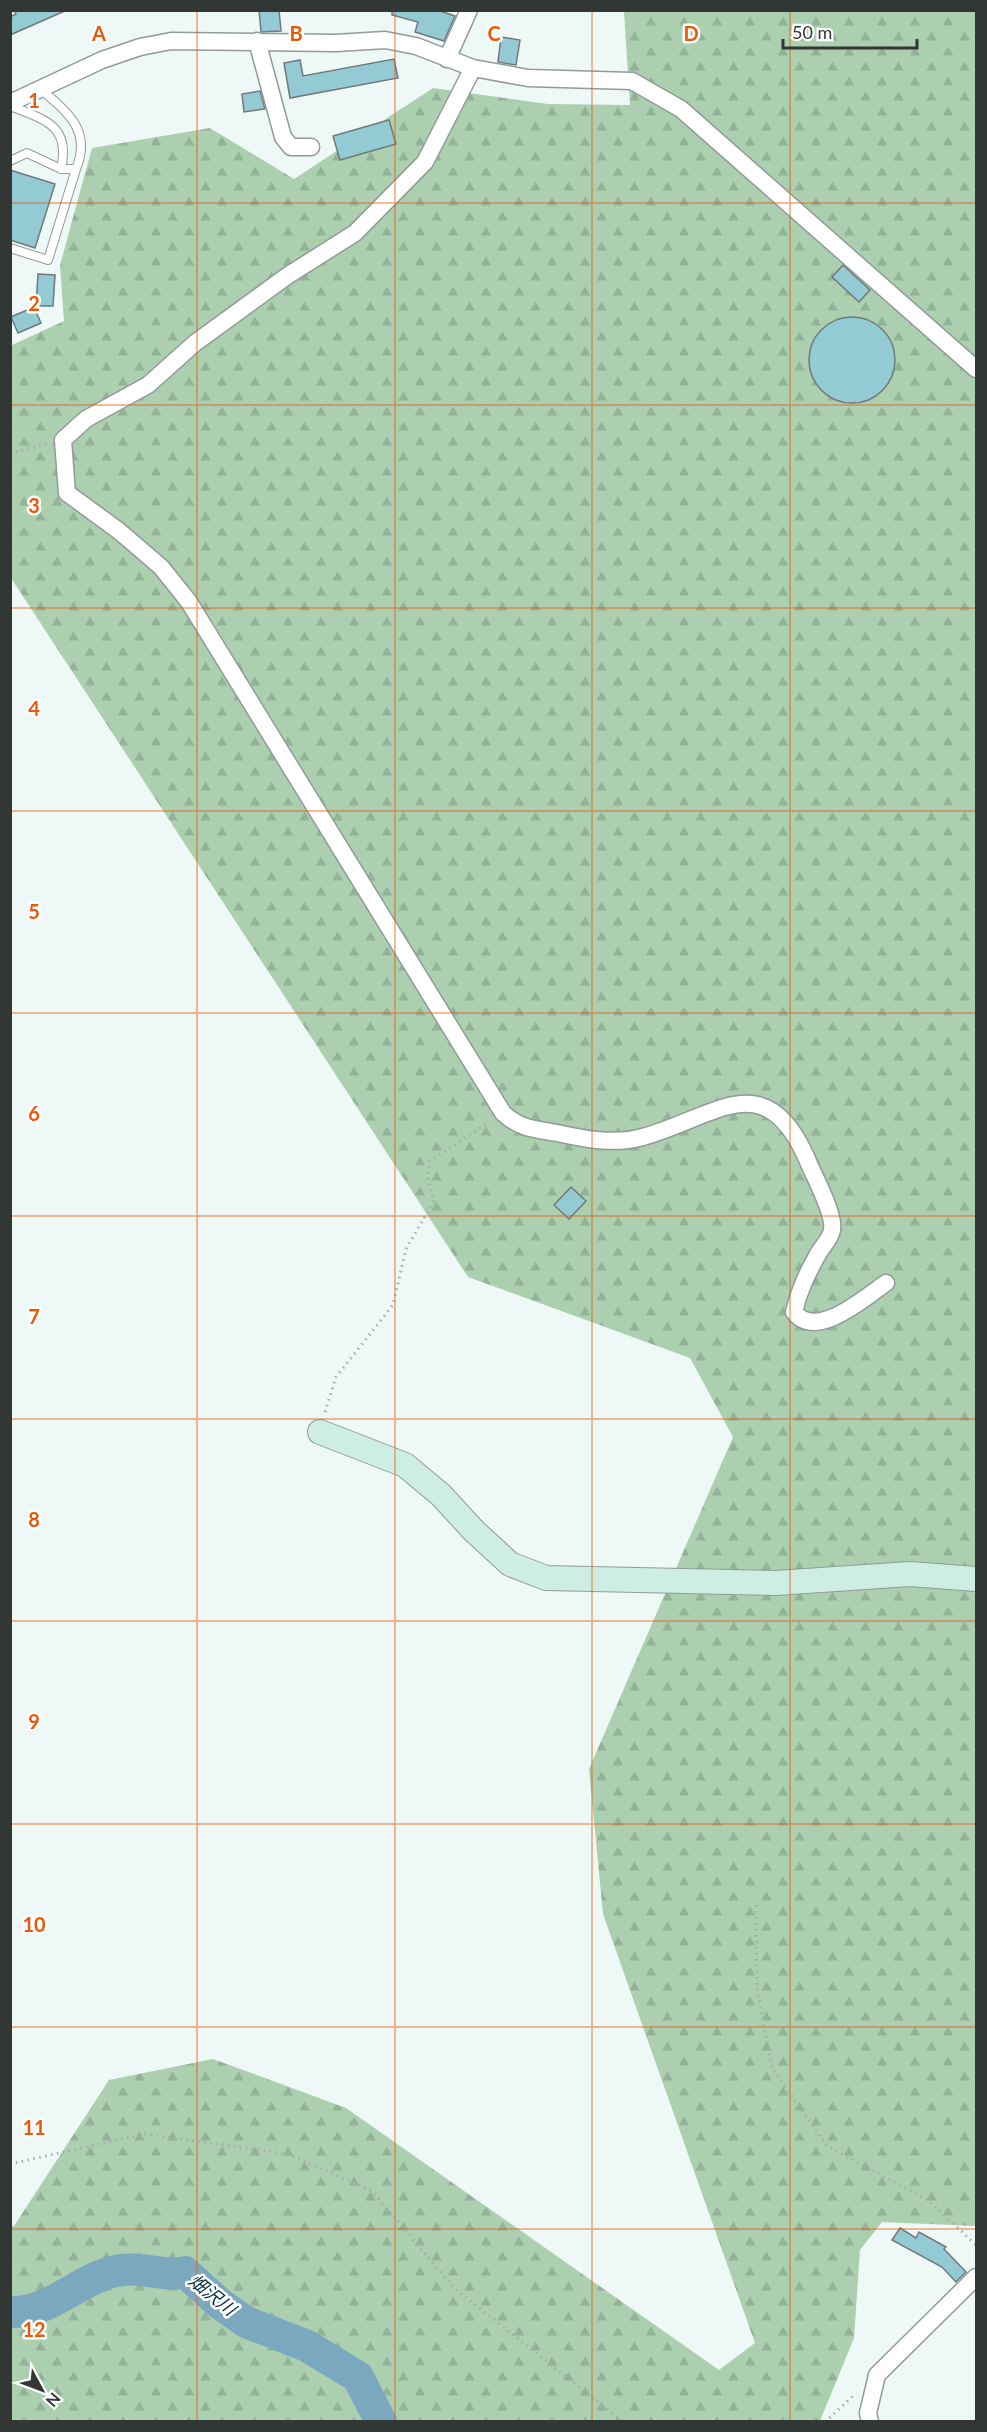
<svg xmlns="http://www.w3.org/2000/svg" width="987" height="2432" viewBox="0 0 987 2432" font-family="Lato,'Noto Sans JP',sans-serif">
  <defs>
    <pattern id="forest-firs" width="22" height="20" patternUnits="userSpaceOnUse" patternTransform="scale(1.5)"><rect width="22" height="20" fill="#abcfaf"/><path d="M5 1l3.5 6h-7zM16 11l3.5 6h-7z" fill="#94b297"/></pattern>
  </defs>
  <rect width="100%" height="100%" fill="#eef8f6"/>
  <path fill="url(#forest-firs)" d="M624 11H976V2226L882 2222 860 2250 854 2338 820 2421H11V2226H14L109 2080 213 2059 346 2108 719 2370 755 2343 603 1914 589 1769 733 1437 690 1358 468 1277 11 578 10 346 64 321 60 265 92 148 210 128 294 179 433 88 548 104 630 105Z"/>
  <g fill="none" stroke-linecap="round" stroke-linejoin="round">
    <path stroke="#7ba8be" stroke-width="32" d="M10 2312C48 2314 77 2281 112 2272 137 2264 165 2278 185 2272L219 2303 246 2322 307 2346 358 2377 381 2422"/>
  </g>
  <path fill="#93cad3" stroke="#71797b" stroke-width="1.5" d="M14 10H67L10 35V17L16 14Z
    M259 10H279L281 31 261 32Z
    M392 10H437L455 16 444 41 415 32 418 22 392 15Z
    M501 37 520 40 516 65 498 62Z
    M394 59 398 78 290 98 284 63 300 60 303 76Z
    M260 91 265 109 244 112 242 94Z
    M389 120 396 144 340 160 333 136Z
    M10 170 55 184 35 248 10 240Z
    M843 265 870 290 859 302 832 277Z
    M38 274 55 275 53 306H36Z
    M34 307 41 323 18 333 11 317Z
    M809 360a43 43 0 1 1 86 0a43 43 0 1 1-86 0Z
    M571 1187 586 1201 569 1219 554 1205Z
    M900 2228 916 2238 919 2232 946 2247 944 2249 966 2272 956 2282 942 2267 892 2240Z"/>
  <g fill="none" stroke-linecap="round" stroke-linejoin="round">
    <g stroke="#929b9a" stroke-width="10">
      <path id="lane" d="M40 89C68 112 92 131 76 169
        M10 106C46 120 71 126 61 169
        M10 161 27 153 61 169H76L48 260 10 248"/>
    </g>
    <g stroke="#929b9a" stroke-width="19">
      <path id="street" d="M257 41 283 137 291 147H311
        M447 59 469 10
        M473 68 425 162 355 233 287 276 195 343 148 385 86 419 63 440 67 493 119 531 161 567 189 602 503 1113C520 1129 535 1129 557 1133 584 1139 615 1145 643 1137 718 1116 767 1061 810 1166 816 1180 835 1215 832 1230 831 1238 822 1247 818 1254 807 1274 799 1290 794 1312 816 1341 864 1298 886 1283
        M10 103 102 60 140 47 171 41 336 43 385 40 416 46 473 68 528 78 632 81 681 109 976 369
        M870 2422 868 2413 877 2375 976 2277"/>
    </g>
    <g stroke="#929b9a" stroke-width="26">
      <path id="secondary" d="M320 1432 405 1465 441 1495 474 1531 510 1564 546 1578 776 1583 910 1574 976 1579"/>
    </g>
    <path stroke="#a6aeac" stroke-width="3" stroke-dasharray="1.5 4.5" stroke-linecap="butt" d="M10 453 47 444
      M325 1412 336 1377 393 1305 406 1249 434 1201 427 1177 430 1161 489 1122
      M756 1905 757 1989 772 2068 827 2146 928 2200 976 2245
      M10 2164 145 2134 288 2154 372 2191 454 2288 623 2422
      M825 2422 853 2396"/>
    <use href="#lane" stroke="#fff" stroke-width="8"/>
    <use href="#street" stroke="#fff" stroke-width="16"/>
    <use href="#secondary" stroke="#ceeee3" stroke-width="24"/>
  </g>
  <path fill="none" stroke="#e8590c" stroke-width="1.5" stroke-opacity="0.55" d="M197 10V2422M395 10V2422M592 10V2422M790 10V2422M10 203H976M10 405H976M10 608H976M10 811H976M10 1013H976M10 1216H976M10 1419H976M10 1621H976M10 1824H976M10 2027H976M10 2229H976"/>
  <g text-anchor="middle" stroke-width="5" stroke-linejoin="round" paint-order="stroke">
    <g font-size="18" font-style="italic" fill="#052f40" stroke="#fff">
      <text transform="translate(212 2295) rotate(39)" y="6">畑沢川</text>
    </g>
  </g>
  <g font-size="20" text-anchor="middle" font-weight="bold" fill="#e8590c" stroke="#fff" stroke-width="5" stroke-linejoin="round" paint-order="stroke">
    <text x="99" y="41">A</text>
    <text x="296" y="41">B</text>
    <text x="494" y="41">C</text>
    <text x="691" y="41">D</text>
    <text x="34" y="108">1</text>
    <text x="34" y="311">2</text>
    <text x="34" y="513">3</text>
    <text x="34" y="716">4</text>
    <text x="34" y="919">5</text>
    <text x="34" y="1121">6</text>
    <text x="34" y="1324">7</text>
    <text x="34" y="1527">8</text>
    <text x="34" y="1729">9</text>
    <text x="34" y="1932">10</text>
    <text x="34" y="2135">11</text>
    <text x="34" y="2337">12</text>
  </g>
  <rect width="987" height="2432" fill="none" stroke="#323635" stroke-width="24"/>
  <g transform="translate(42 2390) rotate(131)" stroke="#ffffff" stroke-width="4.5" paint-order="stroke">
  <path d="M0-4.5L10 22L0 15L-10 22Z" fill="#323635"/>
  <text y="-9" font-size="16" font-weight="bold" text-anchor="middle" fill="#323635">N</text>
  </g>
  <path d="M783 39v9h134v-9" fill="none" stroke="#323635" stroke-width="3"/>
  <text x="792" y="39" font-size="18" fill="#323635" stroke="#ffffff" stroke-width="4.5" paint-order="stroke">50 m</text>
</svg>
